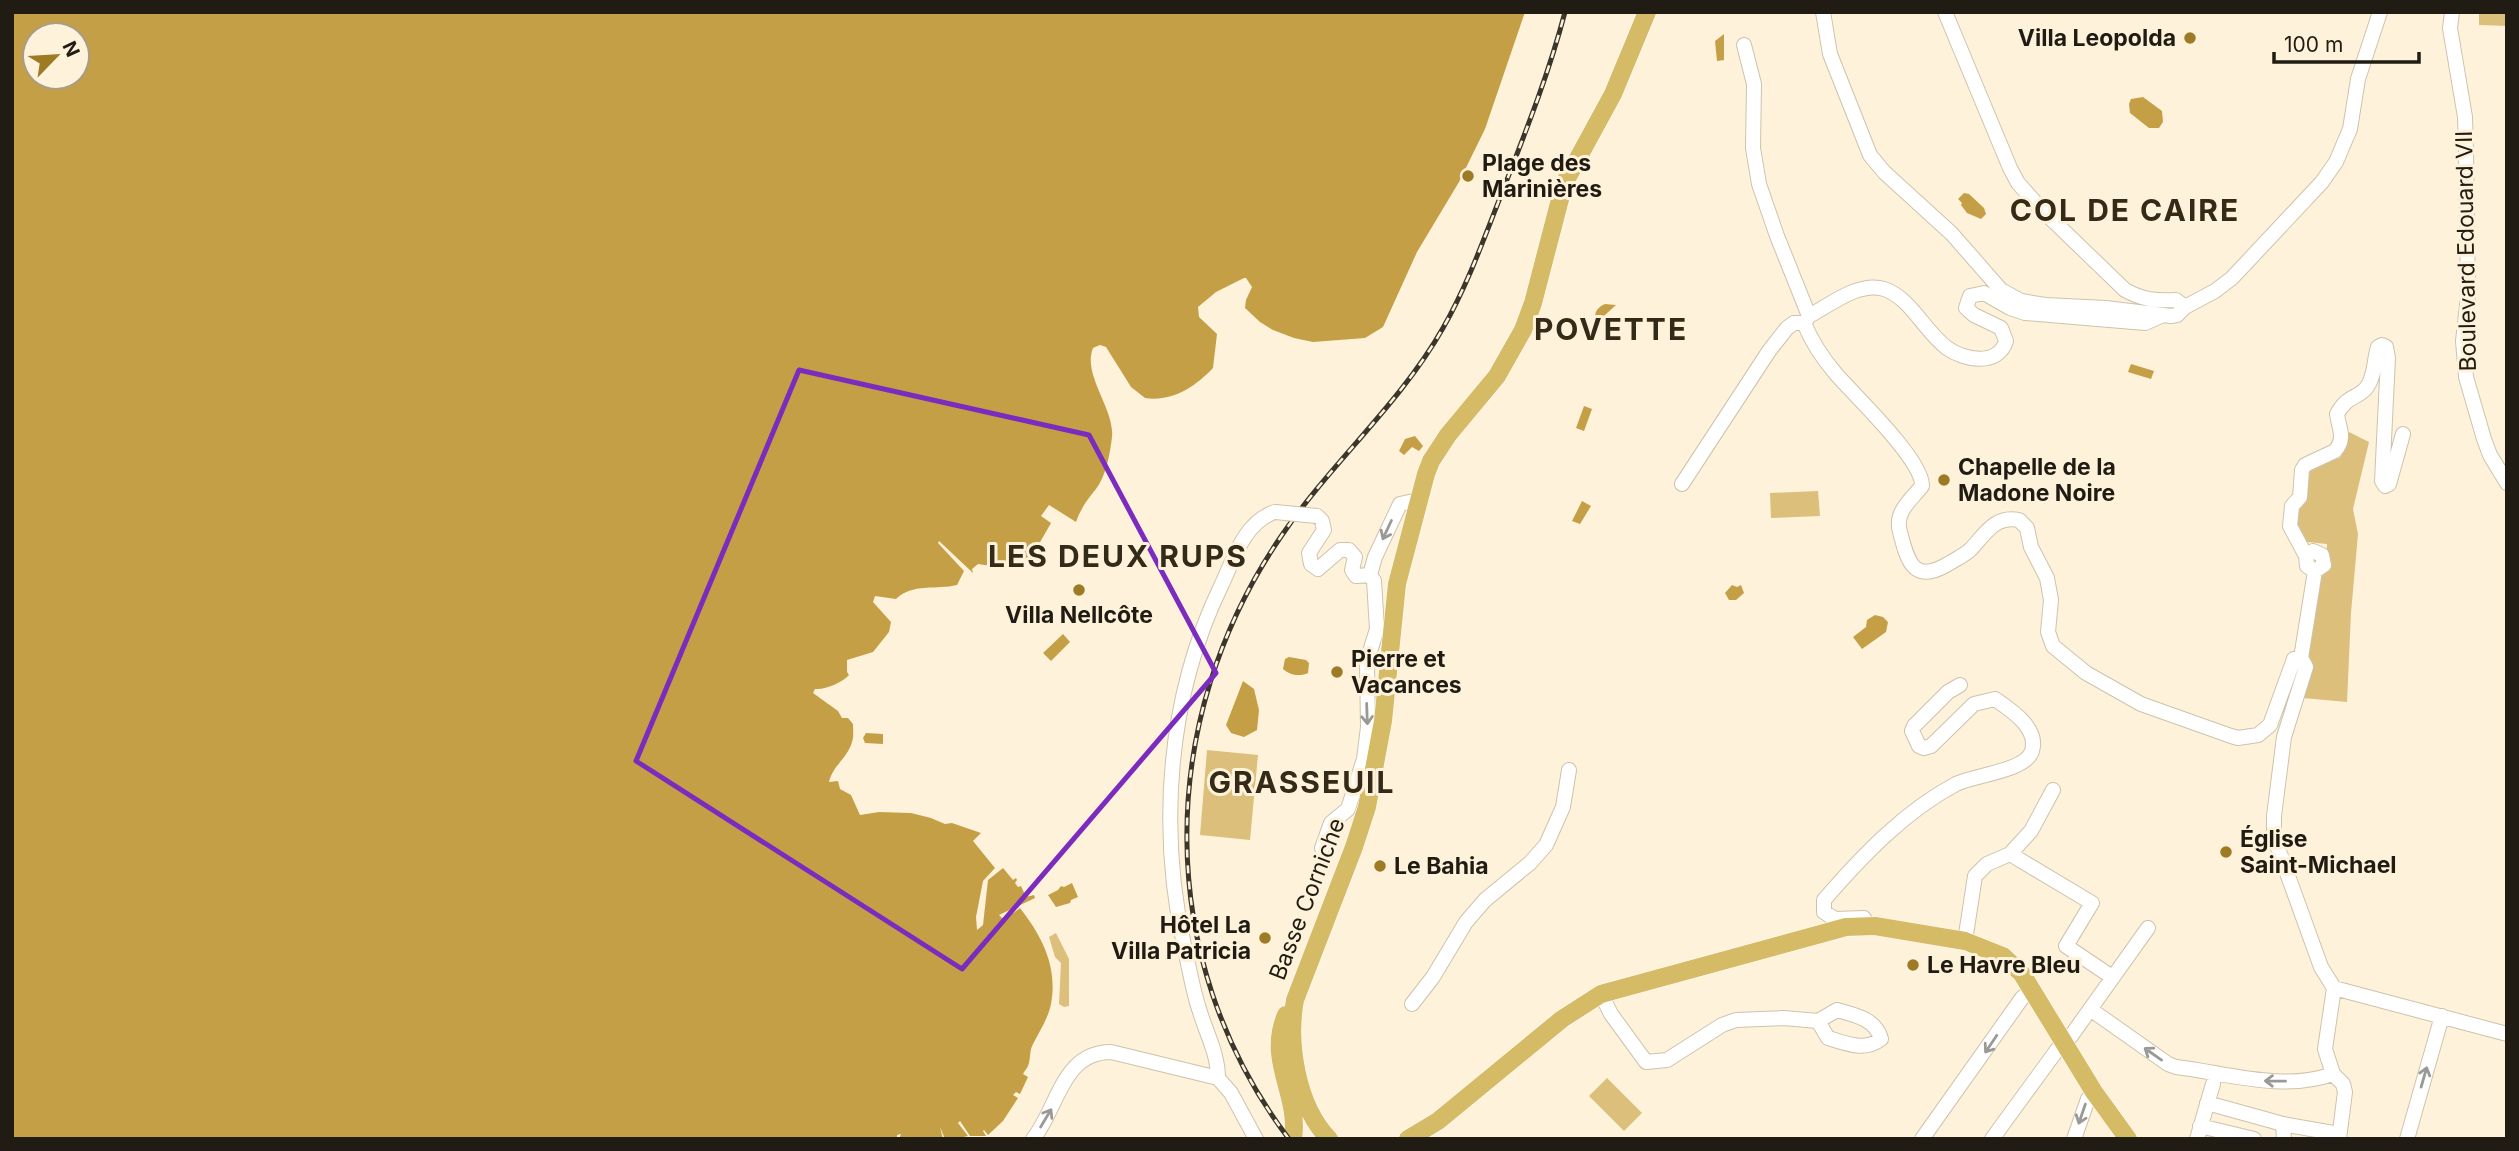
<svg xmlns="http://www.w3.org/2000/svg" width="2519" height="1151" viewBox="0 0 2519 1151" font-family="Inter,sans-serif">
  <rect width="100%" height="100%" fill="#fef2da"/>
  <path fill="#ddbf7c" d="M2479 12H2507V26L2479 25Z
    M2349 432 2369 442 2353 509 2358 534 2351 613 2347 702 2303 698 2318 581 2326 572 2327 544 2307 542 2295 528 2294 522 2304 495 2308 469 2328 459 2340 458Z
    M1818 491 1820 516 1771 518 1770 493Z
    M1207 750 1258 755 1250 840 1200 835Z
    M1056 933 1069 959V1006L1064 1007 1059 1004 1061 963 1055 957 1049 937Z
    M1607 1078 1642 1113 1624 1131 1589 1096Z"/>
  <path fill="#c59f46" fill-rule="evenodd" d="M12 12H1525L1485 129 1459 182 1417 252 1383 327 1365 338 1313 342 1294 338 1273 330 1260 322 1245 308 1246 300 1252 287 1246 278H1244L1216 292 1198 307 1199 317 1217 334 1213 368C1195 387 1172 402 1145 398L1131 387 1106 347 1100 345 1093 348C1082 375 1115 409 1112 437 1110 454 1106 476 1096 489 1087 500 1081 508 1076 522L1049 505 1041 516 1051 523 1031 558 998 567 978 564 972 569 973 573 939 541 938 543 964 571 957 585C937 590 912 583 896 599L875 596 873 602 891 622 889 632 873 652 847 660V672L849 675C843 682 826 690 815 689L813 693 838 711 842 718H848L853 724C853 729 854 737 852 742 847 759 833 765 829 782L838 781 840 789 851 795 860 815 879 812 911 813 931 818 945 824 952 823 981 833 973 841 995 868 983 881 976 917 977 930 983 925 988 880 1003 868 1013 880 1016 878 1017 880 1015 883 1018 887 1021 886 1026 897 1034 895 1035 898 999 915 1002 918 1011 915 1020 908C1042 936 1058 967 1051 1004 1048 1019 1039 1032 1033 1044 1029 1051 1031 1059 1028 1066 1027 1069 1024 1071 1023 1074L1028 1077 1020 1094 1016 1092 1013 1095 1018 1098 1003 1121 988 1135 984 1130 983 1131 986 1136H970L960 1121 958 1123 968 1136 954 1139 952 1137 945 1139 940 1127 943 1139H899L901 1134 897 1135V1139H12ZM35 35H77V77H35Z
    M1724 34V60L1717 61 1715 41Z
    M2143 97 2162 111 2163 122 2159 128H2149L2130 113 2129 104 2131 99Z
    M1964 193 1969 194 1984 208 1986 214 1981 219 1967 213 1961 205 1962 203 1958 199Z
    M1605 304 1616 305 1605 315 1597 327C1594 318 1593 309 1605 304Z
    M2131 364 2154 371 2151 379 2128 372Z
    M1584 406 1592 409 1584 431 1576 428Z
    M1415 436 1423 446 1419 451 1412 447 1404 455 1399 451 1405 439Z
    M1582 501 1591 506 1580 524 1572 521Z
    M1732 585 1737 587 1741 585 1744 593 1736 600H1729L1725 593Z
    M1875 615 1883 617 1888 622 1886 632 1862 649 1853 637 1866 627 1867 620Z
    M1063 634 1070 642 1051 661 1043 653Z
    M1289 657 1306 660 1309 663 1308 673C1300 677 1289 675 1283 669L1285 659Z
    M1243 681 1254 689 1259 710 1257 730 1244 737 1231 733 1226 725Z
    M866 733 883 734V744L865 743 863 738Z
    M1072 883 1078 897 1071 900 1070 903 1056 907 1048 895 1058 890 1061 886 1064 887Z"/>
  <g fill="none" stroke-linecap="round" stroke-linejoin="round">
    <g stroke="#cdc3ac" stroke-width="16">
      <path id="minor" d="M1823 12 1830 54 1870 155 1884 172 1952 234 2001 290 2021 301 2045 305 2106 308 2171 316 2177 315 2185 307 2215 291 2232 278 2322 182 2336 162 2350 129 2358 79 2380 12
        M1945 12 2010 168 2018 183 2041 209 2125 290C2143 300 2156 301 2176 300L2185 307
        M2452 12 2450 28 2465 117 2466 152 2468 296 2463 341 2466 377 2484 439 2490 455 2507 483
        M1744 45 1754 84 1753 148 1759 184 1777 236 1809 316
        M1804 323C1811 340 1824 360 1836 374 1855 396 1923 460 1922 486 1911 500 1894 512 1900 532 1908 563 1914 584 1948 564 1956 559 1965 555 1971 549 1985 534 1995 515 2019 520L2027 528 2031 547 2047 578 2051 600 2048 632 2053 646 2086 673 2141 704 2231 736 2238 738 2258 735 2270 725 2294 659 2301 658
        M1804 323 1809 316C1830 305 1859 281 1884 289 1911 298 1924 331 1947 348 1964 360 1998 367 2006 341L2001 328 1974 315 1966 308 1970 296 1984 293 2010 308 2025 313 2145 323 2161 316
        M1682 484 1769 351 1787 328 1794 323H1804
        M1317 516 1322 521 1324 530 1309 553 1311 564 1318 569 1340 550H1349L1355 557 1352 570 1356 576 1370 575
        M2306 556 2313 551 2322 555 2324 565 2315 571
        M2315 571 2301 658 2306 667 2284 737 2274 816V837L2321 967 2334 988 2325 1049 2333 1074 2343 1084 2345 1092 2339 1139
        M2315 571 2307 566 2306 556 2290 526 2292 506 2300 497 2302 470 2305 465 2335 451C2346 438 2339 429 2337 414 2348 394 2358 399 2367 387 2375 376 2374 359 2378 347L2382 345 2386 347 2388 358 2382 481 2385 486 2389 484 2403 434
        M1322 848 1331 823 1348 809 1364 759 1368 727 1367 661 1377 629 1374 581 1370 575 1375 557 1400 504 1418 500
        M2010 854 2092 903 2066 946 2112 977
        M1864 918 1835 919 1824 912V900C1862 856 1905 811 1956 784 1974 775 2026 771 2032 751 2039 728 2011 710 1995 699L1974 704 1931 746 1924 748 1919 746 1912 731 1914 726 1948 692 1960 685
        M1965 941 1975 876 1987 864 2010 854 2031 831 2053 790
        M2334 988 2507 1034
        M1601 994 1611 1014 1646 1062 1667 1060 1722 1025 1736 1020 1784 1018 1818 1021 1837 1010C1855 1015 1876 1019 1881 1039 1864 1052 1846 1043 1828 1038L1818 1021
        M1412 1004 1433 977 1466 922 1485 900 1530 863 1546 845 1563 807 1569 770
        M2090 1009 2168 1064 2176 1067C2227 1073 2282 1092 2333 1074
        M1218 1078C1218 1054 1207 1035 1200 1012 1193 992 1190 971 1185 950 1158 830 1167 698 1221 586 1234 559 1244 522 1275 512
        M2207 1103 2283 1124 2339 1134
        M2283 1124 2284 1139
        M2200 1126 2254 1139
        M1033 1139C1058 1108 1062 1052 1111 1052L1218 1078 1231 1093 1256 1139
        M1922 1139 2022 998 2032 990
        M1992 1139 2057 1050 2071 1036 2148 928
        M2074 1139 2088 1099 2094 1092
        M2197 1139 2213 1084
        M2407 1139 2442 1016"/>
    </g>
    <g stroke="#fff" stroke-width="19">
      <path id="major" d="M1286 1015C1266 1060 1300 1095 1293 1139
        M1329 1139C1297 1106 1287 1044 1295 1000L1354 847 1367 807 1383 721 1397 584 1426 474 1431 461 1448 435 1497 376 1523 330 1533 303 1564 184 1613 94 1647 12
        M1408 1139 1438 1121 1562 1019 1601 994 1846 927 1875 926 1965 941 2003 956 2022 974 2094 1092 2128 1139"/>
    </g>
    <use href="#minor" stroke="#fff" stroke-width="14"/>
    <use href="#major" stroke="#d6bb66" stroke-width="18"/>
    <g stroke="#3b362b" stroke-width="5">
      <path id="rail" d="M1289 1139C1153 960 1155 719 1282 535 1331 463 1400 404 1443 328 1468 284 1485 236 1503 190 1526 131 1549 73 1565 12"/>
    </g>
    <use href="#rail" stroke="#fef2da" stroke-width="2.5" stroke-dasharray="8" stroke-linecap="butt"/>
    <g stroke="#cdc3ac" stroke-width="16" stroke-linecap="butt">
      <path id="minor-bridge" d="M1275 512 1317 516"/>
    </g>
    <use href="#minor-bridge" stroke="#fff" stroke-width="14"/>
  </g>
  <defs><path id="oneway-shaft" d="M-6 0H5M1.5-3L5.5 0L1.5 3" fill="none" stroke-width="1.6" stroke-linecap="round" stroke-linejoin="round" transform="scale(1.75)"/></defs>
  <g stroke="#9b9995">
    <use href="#oneway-shaft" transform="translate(1387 530) rotate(115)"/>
    <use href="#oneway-shaft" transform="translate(1367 714) rotate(88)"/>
    <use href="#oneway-shaft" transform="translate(1991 1044) rotate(124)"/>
    <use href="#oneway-shaft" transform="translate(2153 1054) rotate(-145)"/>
    <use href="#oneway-shaft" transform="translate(2424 1077) rotate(-74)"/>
    <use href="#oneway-shaft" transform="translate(2275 1081) rotate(-179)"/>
    <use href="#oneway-shaft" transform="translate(2082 1114) rotate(109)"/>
    <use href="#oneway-shaft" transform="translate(1046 1118) rotate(-59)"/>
  </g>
  <path fill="none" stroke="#7b2cbf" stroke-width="5" stroke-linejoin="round" d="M799 370 1089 435 1216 673 962 969 636 761Z"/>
  <g fill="#9d7b25" stroke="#fef2da" stroke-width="2.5">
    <circle cx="2190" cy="38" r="7"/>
    <circle cx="1468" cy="176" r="7"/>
    <circle cx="1944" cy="480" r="7"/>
    <circle cx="1079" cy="590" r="7"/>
    <circle cx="1337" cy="672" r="7"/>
    <circle cx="2226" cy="852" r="7"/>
    <circle cx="1380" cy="866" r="7"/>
    <circle cx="1265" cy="938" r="7"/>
    <circle cx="1913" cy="965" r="7"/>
  </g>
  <g text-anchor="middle" stroke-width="6" stroke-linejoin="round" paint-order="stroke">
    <g font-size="23" font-weight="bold" fill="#201c13" stroke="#fef2da" text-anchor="start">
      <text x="2176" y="46" text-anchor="end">Villa Leopolda</text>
      <text x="1482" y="171">Plage des<tspan x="1482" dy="26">Marinières</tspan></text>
      <text x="1958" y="475">Chapelle de la<tspan x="1958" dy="26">Madone Noire</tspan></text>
      <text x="1079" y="623" text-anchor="middle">Villa Nellcôte</text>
      <text x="1351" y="667">Pierre et<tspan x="1351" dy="26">Vacances</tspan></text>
      <text x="2240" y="847">Église<tspan x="2240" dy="26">Saint-Michael</tspan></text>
      <text x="1394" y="874">Le Bahia</text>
      <text x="1251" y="933" text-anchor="end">Hôtel La<tspan x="1251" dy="26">Villa Patricia</tspan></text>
      <text x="1927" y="973">Le Havre Bleu</text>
    </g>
    <g font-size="23" fill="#201c13" stroke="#fef2da">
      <text transform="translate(2466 251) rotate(-91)" y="8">Boulevard Edouard VII</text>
      <text transform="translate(1307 899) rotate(-69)" y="8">Basse Corniche</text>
    </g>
    <g font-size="30" font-weight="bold" letter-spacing="2" fill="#332a17" stroke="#fef2da">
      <text x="2125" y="221">COL DE CAIRE</text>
      <text x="1611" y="340">POVETTE</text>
      <text x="1118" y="567">LES DEUX RUPS</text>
      <text x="1302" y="793">GRASSEUIL</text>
    </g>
  </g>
  <rect width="2519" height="1151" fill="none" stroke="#201c13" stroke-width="28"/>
  <g transform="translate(56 56) rotate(65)"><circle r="33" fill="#fef2da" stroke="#a59c8a" stroke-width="2"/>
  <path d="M0-5L12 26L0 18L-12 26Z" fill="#9d7b25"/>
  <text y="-10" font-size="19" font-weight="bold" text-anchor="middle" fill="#201c13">N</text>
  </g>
  <path d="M2274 52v10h145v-10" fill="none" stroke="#201c13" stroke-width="3.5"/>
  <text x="2284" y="52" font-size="21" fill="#201c13" stroke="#fef2da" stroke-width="5" paint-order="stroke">100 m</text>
</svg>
